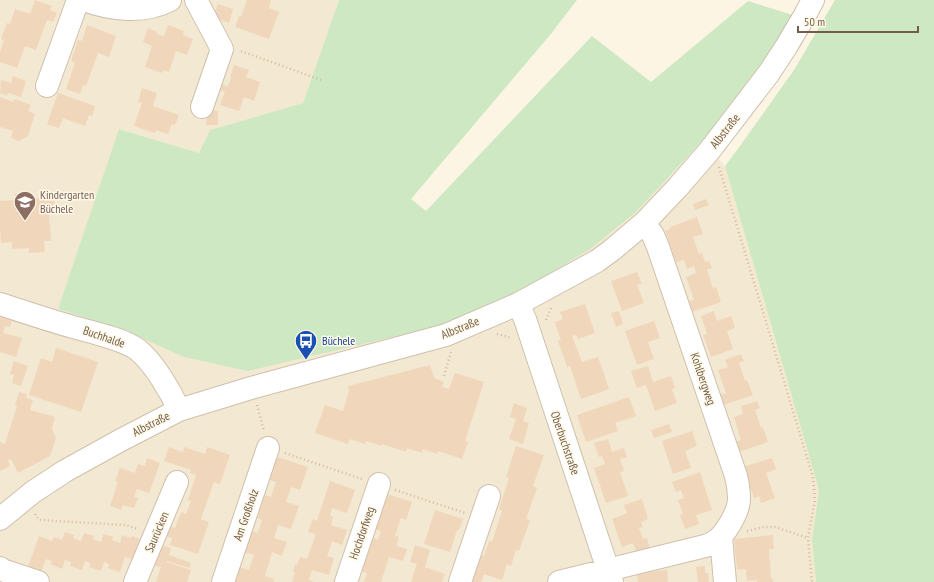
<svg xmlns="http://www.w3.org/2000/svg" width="934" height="582" viewBox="0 0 934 582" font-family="'PT Sans Narrow',sans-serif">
  <rect width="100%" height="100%" fill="#fcf5e3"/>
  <path fill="#f3e8d1" d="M0 0H339L303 103 210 130 199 153 120 129 58 309 121 329 184 357 637 211 703 140 725 166 819 490 812 540 816 582H0Z"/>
  <path fill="#cde8c2" d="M339 0H577L550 35 411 199 426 211 592 36 651 82 748 1 796 16 735 102 703 140 637 211 590 249 517 293 444 325 248 371 184 357 121 329 58 309 119 129 199 153 210 130 303 103Z
    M835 0H934V582H816L812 540 819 490 725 166 740 146 794 70Z"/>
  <path fill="#f0d7bb" d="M35 0 52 6 50 10 57 13 53 22 47 20 36 50 25 46 17 68 0 62V52L4 40 1 39 7 23 10 24 15 9 30 14Z
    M247 0H271L269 8 279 12 269 39 235 27 239 16 241 17Z
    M218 4 233 9 229 23 213 17Z
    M87 25 116 36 109 57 98 53 86 86 83 85 80 94 66 89 75 63 71 61 78 40 82 41Z
    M168 25 184 31 183 35 193 39 187 55 176 51 169 72 163 70 162 73 145 67 152 46 143 42 148 28 157 32 156 34 164 36Z
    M234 65 249 70 246 77 260 82 254 101 244 97 239 111 220 105 225 92 219 90 221 84 228 86 231 78 230 77Z
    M13 76 26 81 21 97 8 93 7 96 0 93 1 80 11 83Z
    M142 88 157 93 153 106 179 115 175 125 172 124 168 134 156 130 155 133 134 126 142 103 138 102Z
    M58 93 95 106 92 116 89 115 85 126 63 118 59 128 47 124Z
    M0 97 13 102 14 99 31 105 28 111 35 114 28 136 19 141 11 138 13 131 0 127Z
    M207 110 218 111V125H206Z
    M30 192 31 199 54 197 55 213 49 214 51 241H44L45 252 29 253V248L12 249V242L1 243 0 229V201L15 200V194Z
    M706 199 709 205 695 210 693 204Z
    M697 217 703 234 693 237 699 254 702 253 705 262 709 261 712 268 707 270 713 288 716 287 721 302 692 312 689 301 694 300 686 277 696 273 694 266 687 269 684 260 676 262 665 231 670 229V227Z
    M637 272 642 284 637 285 644 303 622 311 611 281Z
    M585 304 595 333 578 339 576 335 572 336 582 362 598 357 609 389 581 399 570 366 567 367 558 341 561 340 555 322 563 319 560 312Z
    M619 311 623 324 616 327 611 313Z
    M714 311 717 321 731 316 735 328 727 331 733 349 711 357 703 335 707 334 701 316Z
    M0 317 12 321 10 327 5 326 3 333 22 338 16 357 0 352Z
    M654 321 660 338 648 342 654 359 637 365 625 331Z
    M56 348 98 362 81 412 29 395 41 358 52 362Z
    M741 354 744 361 739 363 745 381 747 380 753 395 724 405 720 395 726 393 718 370 728 367 725 360Z
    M14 361 28 366 21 386 12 383 14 375 10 374Z
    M430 365 434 378 444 382 442 387 449 389 455 373 484 382 465 441 468 442 462 459 438 451 437 454 423 449 422 453 407 448 406 452 382 444V446L366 441 365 444 350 439 348 444 315 433 325 405 343 411 349 391 348 386Z
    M648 366 653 382 671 376 675 388 672 389 677 403 655 411 646 385 637 388 631 371Z
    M19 392 27 394 26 398 33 400 30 410 55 417 52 428 56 438 50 456 18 473 11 459 8 461 10 466 0 471V442L5 444 17 406 15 405Z
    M629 397 636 416 615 423 618 431 586 442 577 415Z
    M757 401 760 408 755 410 761 428 763 427 768 442 739 452 736 442 741 440 734 417 743 414 741 406Z
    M514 403 527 408 523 421 529 423 523 444 509 439 516 419 510 417Z
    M669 424 672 432 654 438 651 430Z
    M692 431 697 446 685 451 691 468 673 474 662 441Z
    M608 439 612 452 624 448 627 457 620 459 624 471 620 472 628 496 606 503 594 468 605 464 602 456 599 457 594 443Z
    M516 446 544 455 533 486 537 488 526 519 530 520 519 551 516 550 511 566 507 564 502 580 484 574 481 582H466L480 555 484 556 489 541 492 542 502 511 499 509 509 478 506 477Z
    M169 447 183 452 184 447 205 454 207 447 230 455 220 484 214 482 201 519 209 522 198 554 170 545 172 538 166 536 169 526 175 528 181 512 186 514 191 501 188 500 196 475 190 473 191 470 164 461Z
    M275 456 308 467 300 490 291 487 286 502 299 506 291 529 278 525 274 538 287 542 282 556 272 552 265 576 274 579 273 582H233L238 567 249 570 254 555 243 552 250 530 258 533 262 520 257 518 265 495 271 497 276 482 267 479Z
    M147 458 160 463 149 493 137 489 134 497 138 498 134 508 123 505 121 510 110 506 118 482 115 481 120 468 135 473 138 464 145 466Z
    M772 458 776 469 766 473 775 498 761 503 759 496 754 498 743 467Z
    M700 472 712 510 696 515 699 524 685 529 680 515 683 514 678 500 684 498 681 490 676 492 672 482Z
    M330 481 355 490 347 513 332 508 330 516 333 517 331 525 347 530 342 545 332 541 327 556 334 558 329 575 312 570 309 580 314 582H292L295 573 293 572 295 564 297 565 300 557 307 559 316 534 308 532 313 519 317 521Z
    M384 493 412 502 406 520 401 518 395 536 399 537 396 546 407 549 403 561 389 557 381 582H364L367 573 359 570 370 537 378 540 381 531 373 529Z
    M642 499 648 519 641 522 643 527 639 528 643 539 647 538 650 549 637 554 633 543 622 547 612 519 627 513 624 505Z
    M435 510 463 519 459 530H457L450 552 424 544Z
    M65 532 74 535 73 538 81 541 84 533 94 536 93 539 101 542 103 534 113 537 112 540 120 543 122 535 131 538 132 536 140 539 132 559 125 557 120 572 108 568 109 564 104 562 101 571 89 567 90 563 85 561 82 570 70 566 71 562 65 560 62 569 50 564 52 561 46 559 40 575 27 570 39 536 52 541 54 537 62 540Z
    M773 535 774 549H769L771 579 773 578V582H757V580L747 581 746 569 737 570 734 539Z
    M160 545 171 548 169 555 191 563 189 568 167 561 166 562 191 570 187 582H156L161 567 153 565Z
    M415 545 430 550 425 567 445 574 442 582H411L417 564 410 562Z
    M705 566V573H708L709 582H698L696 567Z
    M667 570 668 582H638L637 573Z"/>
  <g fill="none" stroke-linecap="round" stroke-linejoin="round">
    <g stroke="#cfc0ad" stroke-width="24">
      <path id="minor" d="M84 0C111 10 144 14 170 0
        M196 0 222 49 202 107
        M47 86 78 0
        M0 304C24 312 48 320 73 327 91 332 124 339 138 350 154 363 171 392 179 410
        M518 304 525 319 612 582
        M0 519 33 492 65 471 121 440 179 410 251 388 446 335 518 304 597 261 612 250 644 223 678 187 710 150 769 73 786 47 805 15 813 0
        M721 537 725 582
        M0 568 2 570 38 582
        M135 582 177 482
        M223 582 268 448
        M346 582 379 484
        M460 582 489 496
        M559 582 705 546C708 545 711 544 714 542 725 536 739 511 739 499 739 491 738 484 736 476L658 247 653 235 644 223"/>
    </g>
    <path stroke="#d5ba9e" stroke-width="2.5" stroke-dasharray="1 3" stroke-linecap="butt" d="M241 51 321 80
      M719 167 813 477 815 500 808 538 812 582
      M546 320 551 308
      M497 334 512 338
      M444 376 451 352
      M257 405 264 431
      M285 453 362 479
      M395 490 465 513
      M35 514 39 520 126 525 138 529
      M747 531 764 527H775L808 538"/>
    <use href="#minor" stroke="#fff" stroke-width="22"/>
  </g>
  <defs>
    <g id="school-pin" transform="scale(1.15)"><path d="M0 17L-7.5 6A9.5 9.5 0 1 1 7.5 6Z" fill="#8d6e63" stroke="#fff9e9"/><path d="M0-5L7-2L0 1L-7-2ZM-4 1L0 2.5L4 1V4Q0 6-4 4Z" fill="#fff"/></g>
    <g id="bus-pin" transform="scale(1.15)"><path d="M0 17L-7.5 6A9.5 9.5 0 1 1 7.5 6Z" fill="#1a4fb4" stroke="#fff9e9"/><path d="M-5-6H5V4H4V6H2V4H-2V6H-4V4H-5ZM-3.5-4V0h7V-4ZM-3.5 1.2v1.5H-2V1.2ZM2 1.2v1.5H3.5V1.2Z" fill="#fff"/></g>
  </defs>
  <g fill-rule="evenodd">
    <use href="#school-pin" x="25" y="202"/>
    <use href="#bus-pin" x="306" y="341"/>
  </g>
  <g text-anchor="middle" stroke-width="3" stroke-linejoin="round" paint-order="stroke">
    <g font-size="12" fill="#735d4a" stroke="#fff9e9">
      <text transform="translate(725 131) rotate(-52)" y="4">Albstraße</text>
      <text transform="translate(460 328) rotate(-22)" y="4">Albstraße</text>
      <text transform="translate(104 337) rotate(19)" y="4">Buchhalde</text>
      <text transform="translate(703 379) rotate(71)" y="4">Kohlbergweg</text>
      <text transform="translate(151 424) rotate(-27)" y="4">Albstraße</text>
      <text transform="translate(565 443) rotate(71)" y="4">Oberbuchstraße</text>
      <text transform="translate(246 515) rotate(-71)" y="4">Am Großholz</text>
      <text transform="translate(157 532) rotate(-67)" y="4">Saurücken</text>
      <text transform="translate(362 533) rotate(-71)" y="4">Hochdorfweg</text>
    </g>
    <g font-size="12" fill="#785e54" stroke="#fff9e9" text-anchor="start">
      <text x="40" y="199">Kindergarten<tspan x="40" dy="14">Büchele</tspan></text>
    </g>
    <g font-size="12" fill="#164399" stroke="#fff9e9" text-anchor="start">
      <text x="322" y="345">Büchele</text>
    </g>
  </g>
  <path d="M798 26v6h120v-6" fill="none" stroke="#735d4a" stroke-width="2"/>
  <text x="804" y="26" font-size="12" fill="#735d4a" stroke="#fff9e9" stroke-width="3" paint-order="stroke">50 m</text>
</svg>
